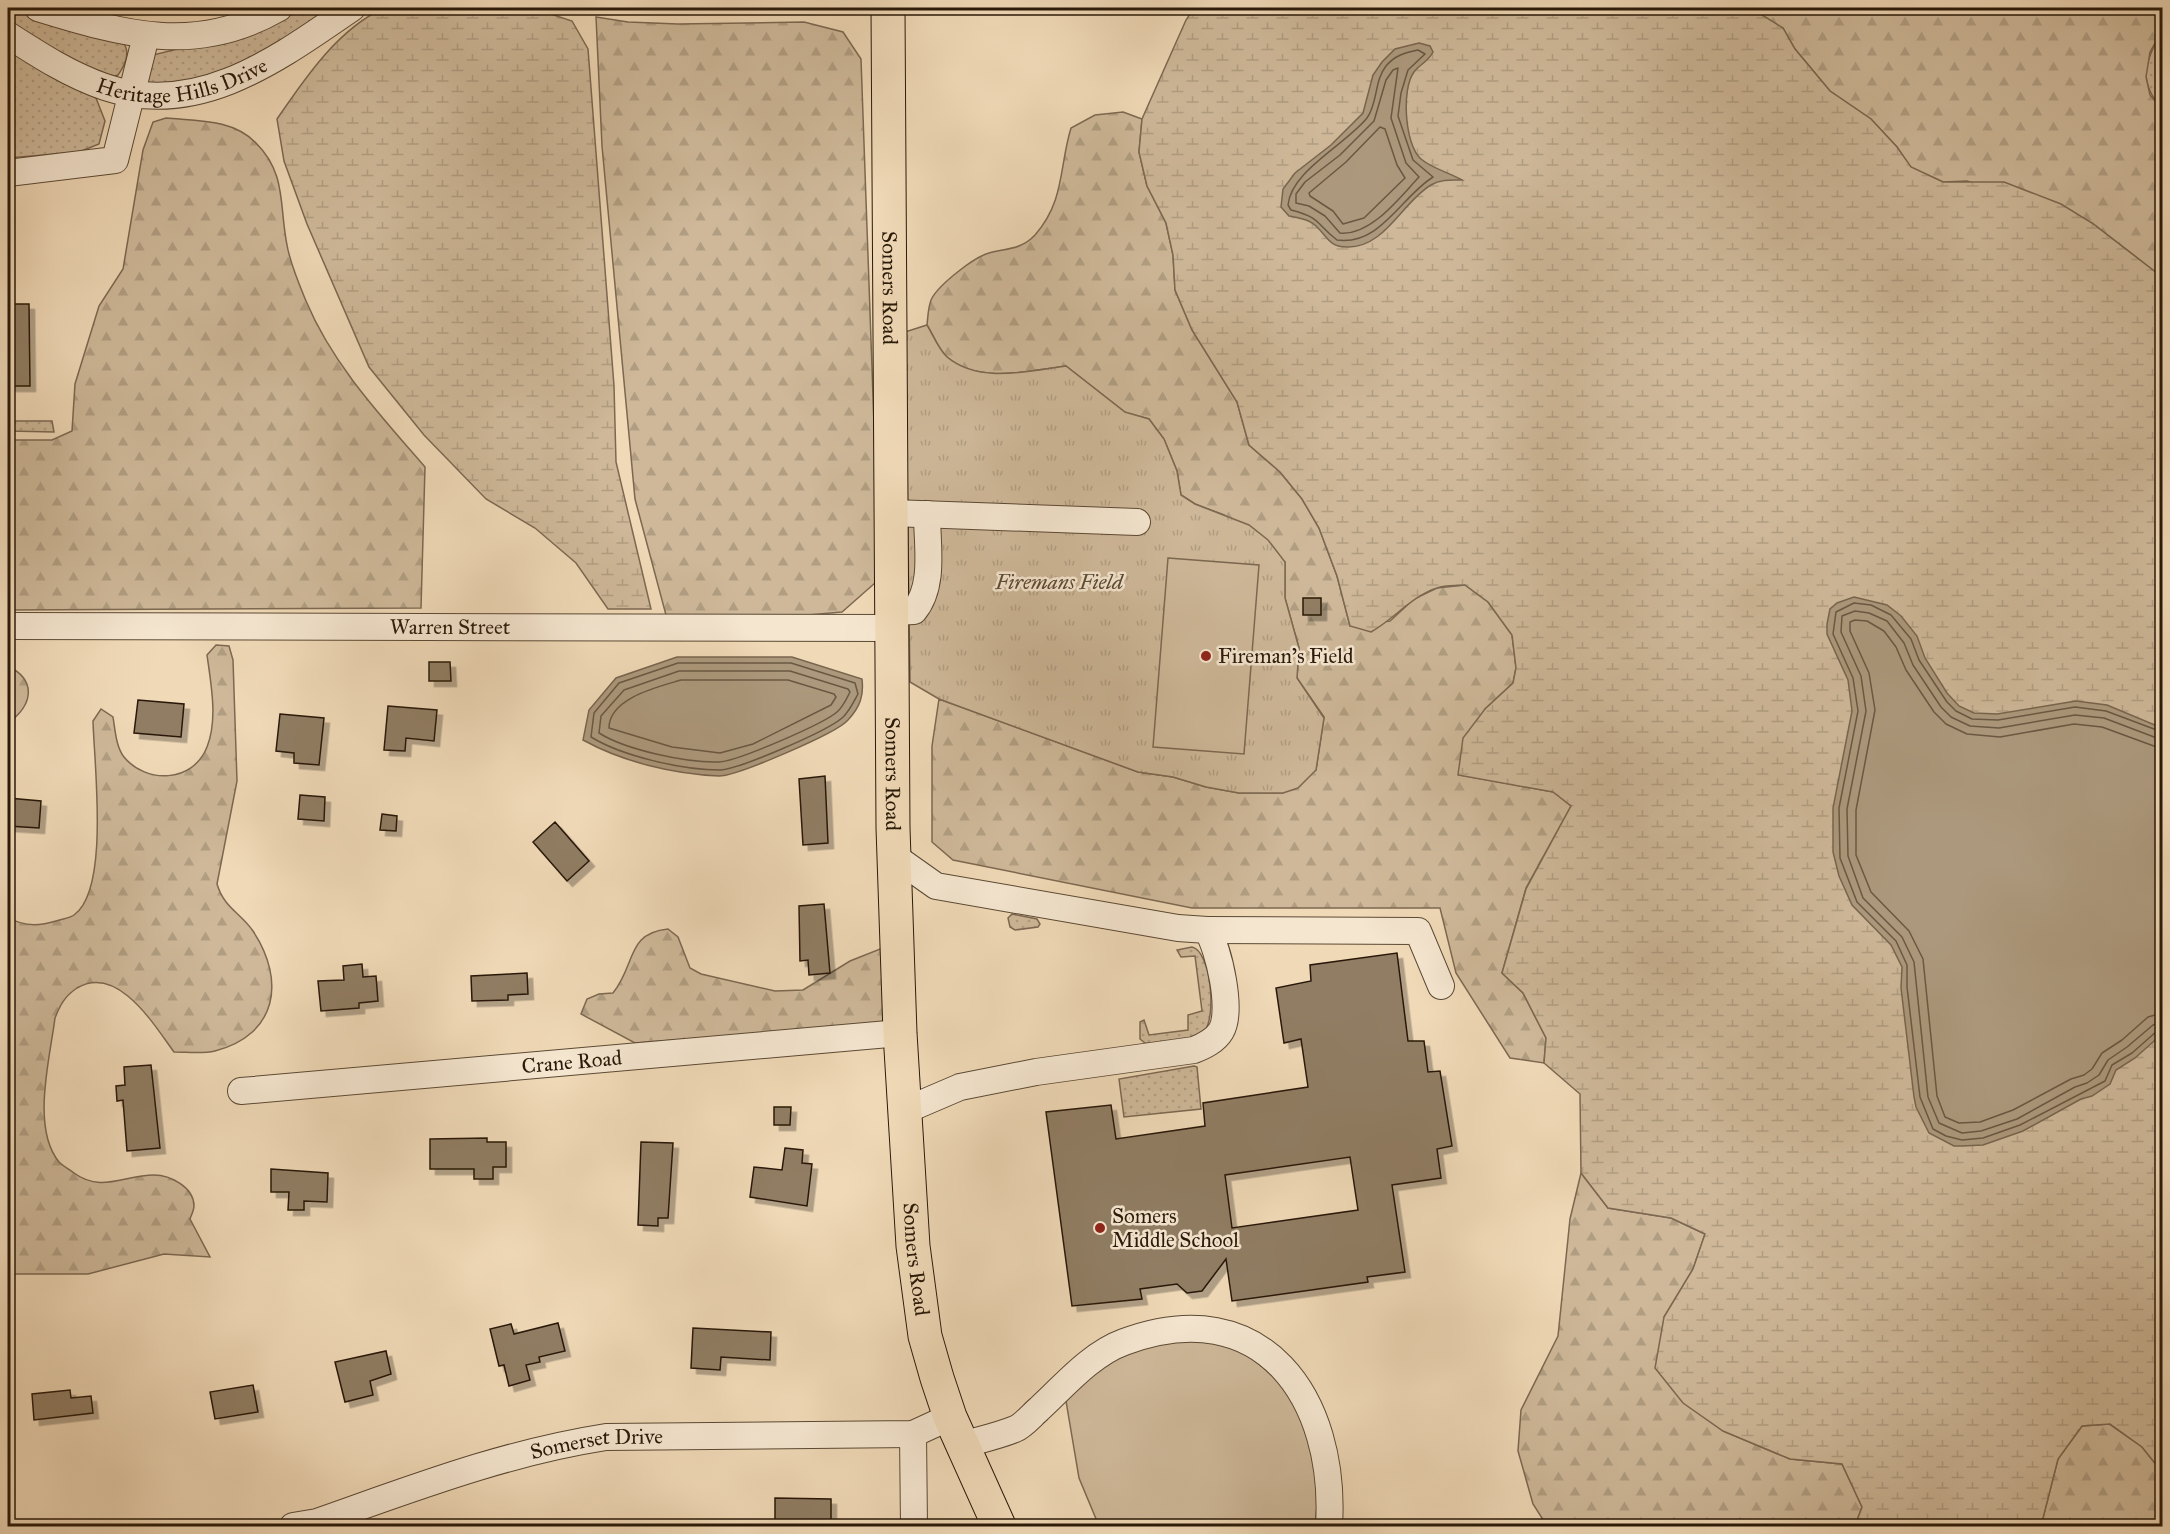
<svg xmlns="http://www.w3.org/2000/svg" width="2170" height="1534" viewBox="0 0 2170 1534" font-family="'IM FELL Great Primer',serif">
  <defs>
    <pattern id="grass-dots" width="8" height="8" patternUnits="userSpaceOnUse" patternTransform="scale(1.5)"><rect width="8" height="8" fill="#ceb899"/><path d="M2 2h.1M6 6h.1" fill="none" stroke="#b19e82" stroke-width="1.8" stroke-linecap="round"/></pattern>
    <pattern id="forest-firs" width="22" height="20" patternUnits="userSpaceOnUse" patternTransform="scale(1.5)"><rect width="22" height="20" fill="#ceb899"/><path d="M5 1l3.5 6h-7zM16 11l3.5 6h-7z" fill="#b19e82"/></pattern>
    <pattern id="wetland-marsh" width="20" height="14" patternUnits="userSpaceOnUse" patternTransform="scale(1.5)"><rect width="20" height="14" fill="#ceb899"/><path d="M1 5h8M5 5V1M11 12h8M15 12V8" fill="none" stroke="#b19e82"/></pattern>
    <pattern id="park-tufts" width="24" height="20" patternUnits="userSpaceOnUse" patternTransform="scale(1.5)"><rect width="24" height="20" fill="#ceb899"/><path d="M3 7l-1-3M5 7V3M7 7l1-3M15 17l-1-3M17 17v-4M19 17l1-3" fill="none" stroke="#b19e82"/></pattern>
    <filter id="shadow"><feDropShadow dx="5.5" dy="5.5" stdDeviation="0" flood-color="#0004"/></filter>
  </defs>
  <rect width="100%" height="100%" fill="#f0d9b7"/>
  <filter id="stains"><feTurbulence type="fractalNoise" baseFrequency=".00333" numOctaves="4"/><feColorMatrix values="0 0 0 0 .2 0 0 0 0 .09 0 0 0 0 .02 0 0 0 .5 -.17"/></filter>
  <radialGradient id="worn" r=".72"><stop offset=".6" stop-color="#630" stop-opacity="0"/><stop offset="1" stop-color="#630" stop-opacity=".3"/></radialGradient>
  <path fill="url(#grass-dots)" stroke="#7c6851" stroke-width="1.5" d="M8 8 121 40C132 51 126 64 118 75L108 78 8 26Z
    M289 8H330C287 37 243 71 191 83 178 85 162 84 149 84L144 73 149 56 249 31Z
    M2162 31V109C2137 81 2145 61 2162 31Z
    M8 48 96 98 105 121 99 144 79 152 8 158Z
    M8 421H52L54 432 8 431Z
    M1012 914 1037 919 1040 924 1038 927 1015 930 1010 927 1008 918Z
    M1192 947C1211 951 1217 1017 1204 1032 1196 1040 1184 1040 1173 1042 1164 1043 1155 1045 1145 1043L1140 1039V1022L1144 1020 1149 1035 1188 1030V1015L1202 1011 1195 956 1181 957 1177 950Z
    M1194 1066 1197 1067 1201 1109 1124 1117 1119 1079Z"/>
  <path fill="url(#forest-firs)" stroke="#7c6851" stroke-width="1.5" d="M1736 8H2162V31L2150 52 2146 77 2150 95 2162 109V277L2092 223 1967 181 1943 182 1910 167 1897 147 1871 119 1830 91 1795 49 1783 28Z
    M596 17 628 22 678 24 804 22 843 32 861 59 878 537 875 583 842 612 808 615H666L635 499 602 146Z
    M1123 112 1142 119 1139 152 1147 186 1166 223 1173 255 1175 290 1192 330 1237 402 1249 445 1280 472 1302 499 1319 528 1337 576 1350 626 1390 621 1414 599 1437 588 1465 585 1488 602 1512 635 1516 668 1513 683 1485 709 1459 775 1554 792 1571 806 1526 888 1502 973 1523 993 1546 1038 1544 1063 1510 1058 1456 973 1440 908H1192L953 860 932 842V746L939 699 1138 772 1173 777 1206 787 1239 793H1283L1316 770 1324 717 1297 678 1299 648 1285 598V562L1224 515 1195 504 1181 495 1177 471 1164 439 1149 419 1126 413 1066 366C1028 371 979 384 947 357 939 350 933 335 927 325 928 317 928 305 932 298 940 284 974 257 989 253 1007 248 1021 250 1035 235 1065 201 1059 167 1071 128L1095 115Z
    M166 118C198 121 233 119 256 143 287 174 279 206 287 245 290 263 299 284 306 301 333 365 380 415 425 467L421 608 8 610V440H52L72 431 75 384 99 306 123 269 143 150 153 122Z
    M216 645 229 646 233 660 237 781 217 884C224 908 241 913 253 931 286 981 277 1035 215 1051 203 1054 187 1052 174 1052 154 1025 118 964 77 988 65 996 60 1005 55 1018 50 1058 31 1128 59 1162 63 1166 70 1170 74 1173 101 1193 124 1175 154 1175 170 1175 194 1187 194 1206 194 1210 191 1216 190 1219L210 1257 164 1254 88 1274H8V917C23 927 40 926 56 921 62 919 70 918 74 915 110 890 94 763 93 721L101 709 113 717C115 729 116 747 124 757 146 784 193 783 207 747 218 720 211 684 207 655Z
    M8 666C38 681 32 706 8 723Z
    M668 929 678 937 690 968 701 974 775 991 803 990 850 961 880 949 891 956 890 1023 635 1043 581 1014 587 999 599 994 613 993C636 965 626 933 668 929Z
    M1581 1173 1608 1208 1671 1218 1705 1234 1693 1269 1664 1317 1723 1431 1790 1459 1842 1464 1862 1507 1855 1526H1547L1533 1504 1518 1451 1521 1410 1558 1336 1570 1219Z
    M2109 1424 2142 1447 2162 1472V1526H2041L2058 1459 2082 1426Z"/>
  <path fill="url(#wetland-marsh)" stroke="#7c6851" stroke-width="1.5" d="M384 8H533L572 21 588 49 614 386 616 462 651 609H608L576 563 535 528 486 499 424 435 369 367 307 224 284 161 277 119C305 78 338 29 384 8Z
    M1194 8H1736L1759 13 1783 28 1795 49 1830 91 1871 119 1897 147 1911 167 1943 182H2004L2061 204 2092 223 2162 277V1472L2142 1447 2110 1424 2082 1426 2058 1459 2041 1526H1855L1862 1507 1842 1464 1790 1459 1723 1431 1683 1403 1655 1368 1664 1317 1693 1269 1705 1234 1671 1218 1608 1208 1581 1173 1580 1094 1544 1063 1546 1038 1523 993 1502 973 1526 889 1571 806 1553 792 1458 775 1463 738 1485 709 1513 683 1516 668 1512 635 1488 602 1465 585C1456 586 1445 585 1437 588 1412 596 1394 619 1371 632L1350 626 1337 576 1319 528 1302 499 1280 472 1249 445 1237 402 1192 330 1175 290 1173 255 1166 223 1147 186 1139 152 1142 119 1186 20Z"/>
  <path fill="url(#park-tufts)" stroke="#7c6851" stroke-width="1.5" d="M927 325C933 335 939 350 947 357 979 384 1028 371 1066 366L1125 412 1149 419 1164 439 1177 471 1181 495 1195 504 1249 525 1268 540 1285 562V598L1299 648 1297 678 1324 718 1316 770 1298 788 1283 793H1239L1206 787 1173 777 1138 772 939 699 910 682 905 332Z"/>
  <path fill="#ceb899" stroke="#7c6851" stroke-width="1.5" d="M1168 558 1259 565 1244 754 1153 747Z
    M1193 1336 1239 1348 1282 1383 1302 1418 1316 1462 1318 1496 1315 1526H1099L1079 1478 1066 1401 1092 1376 1119 1354Z"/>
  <path fill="#ac987c" stroke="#78654e" stroke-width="1.5" d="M1419 43 1430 46 1433 52C1428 62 1420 64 1414 72 1401 89 1405 146 1421 159 1433 169 1448 172 1462 180 1451 180 1441 179 1431 185 1402 202 1385 248 1347 247 1330 247 1328 238 1318 228 1310 219 1299 218 1289 216L1281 207 1283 189 1295 173 1331 145 1363 113 1373 75 1382 62 1395 49Z
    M1854 597 1887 605 1901 616 1917 636 1925 658 1947 693 1959 706 1974 713 1997 714 2076 701 2107 705 2162 728V1034L2135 1058 2116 1070 2110 1084 2092 1096 2081 1099 2023 1131 1983 1145 1962 1146H1954L1929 1133 1916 1107 1914 1097 1901 988 1902 967 1891 945 1852 905 1839 876 1833 852V808L1852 711 1848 680 1827 634V624L1830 609 1837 603Z
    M677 657H792L862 679C864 696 860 707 848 720 837 733 737 776 719 776 673 774 623 762 583 740L589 710 616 678Z"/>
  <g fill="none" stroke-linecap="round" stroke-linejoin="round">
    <path stroke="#6a5842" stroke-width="1.5" d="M1418 50 1425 54 1408 70 1401 93 1398 116 1413 160 1433 177C1401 197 1380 246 1337 240 1315 223 1322 218 1291 210L1288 205C1291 171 1345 145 1367 118 1378 103 1374 81 1386 66 1395 55 1405 53 1418 50Z
      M1398 68 1391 118 1406 163 1419 177C1400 197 1371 236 1340 233L1325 216 1309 206 1296 203V194L1305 182 1340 155 1374 121 1386 80 1393 70Z
      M1380 127 1385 129 1397 165 1405 178 1364 218 1343 224 1333 211 1310 196 1309 193 1346 162Z
      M678 663H791L855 683 858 694C854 701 849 712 842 718 827 731 740 769 720 770 682 770 622 756 591 737L594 713 619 683Z
      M679 671H790L848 689 850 692C847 698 843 707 837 712 823 724 738 761 719 762 687 763 626 750 599 733L601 716 624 690Z
      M681 680H788L834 694 836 697 831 705 753 744 720 753 672 747 609 728C609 698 658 687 681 680Z
      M2162 732 2106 711 2075 707 1998 720 1972 719 1956 711 1947 702 1919 660 1911 639 1891 615 1871 605 1854 603 1836 612 1833 634 1853 678 1858 711 1839 808 1840 858 1857 902 1896 941 1907 965V987L1920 1097 1933 1129 1946 1136 1962 1140 1983 1138 2020 1125 2105 1081 2112 1065 2132 1053 2157 1031 2162 1030
      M2162 740 2104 718 2075 715 1999 728 1970 726 1951 717 1941 707 1913 665 1904 643 1887 621 1869 613 1855 611 1842 616 1841 632 1861 676 1866 711 1847 809 1848 856 1863 898 1902 937 1914 962 1928 1097 1939 1123 1962 1133 1981 1131 2017 1119 2075 1087 2087 1083 2099 1075 2108 1060 2127 1047 2153 1025 2162 1022
      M2162 749 2102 727 2074 724 2000 737 1967 734 1946 724 1934 712 1906 670 1896 647 1884 631 1867 621 1855 620 1850 622V631L1869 673 1875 710 1856 810V855L1871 892 1909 931 1923 959 1937 1096 1945 1117 1959 1123 1980 1122 2013 1110 2071 1079 2084 1075 2092 1069 2102 1053 2122 1040 2148 1017 2162 1013"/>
  </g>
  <path fill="#907d63" stroke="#291909" stroke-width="1.5" fill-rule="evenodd" filter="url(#shadow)" d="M8 304H29L30 386H8Z
    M1303 598H1321V615H1303Z
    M429 662H450L451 681H429Z
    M138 700 184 704 181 737 134 733Z
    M388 706 437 710 434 741 406 738 405 751 384 750Z
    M280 714 324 718 319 765 294 763V753L276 751Z
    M825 776 828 843 803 845 799 779Z
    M300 795 325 797 324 821 298 819Z
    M8 798 41 801 39 828 8 826Z
    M382 814 397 816 396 831 380 830Z
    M555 822 589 861 567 881 533 842Z
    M824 904 830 973 809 975 808 960 800 961 799 906Z
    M1397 953 1408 1041H1424L1428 1072 1440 1071 1452 1146 1437 1149 1441 1178 1392 1185 1405 1272 1367 1277 1368 1282 1232 1301 1226 1259 1202 1291 1187 1293 1177 1284 1140 1289 1142 1299 1072 1306 1046 1112 1111 1105 1116 1139 1205 1126 1203 1103 1308 1087 1301 1039 1284 1043 1276 988 1311 981 1310 965ZM1350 1157 1358 1210 1232 1228 1225 1175Z
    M362 964 363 977 376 976 378 1001 359 1003V1008L321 1011 318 981 344 980 343 966Z
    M527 973 528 994 508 995V1000L472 1001 471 976Z
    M151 1065 160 1148 127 1151 123 1100 117 1101 116 1086 125 1085 124 1067Z
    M774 1107H791L790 1125H774Z
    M487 1138V1142H506V1167H493V1179H474V1169H430V1139Z
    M641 1142 673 1143 668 1218H658V1226L638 1225Z
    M785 1148 803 1150 802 1163 812 1164 807 1206 750 1197 754 1167 782 1170Z
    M271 1169 328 1173 327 1202 304 1201V1210H288L289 1192H271Z
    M558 1323 565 1351 539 1357 540 1362 526 1365 530 1380 509 1386 504 1365 499 1366 490 1329 511 1324 514 1334Z
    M693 1328 771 1332 770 1360 721 1357 720 1370 691 1368Z
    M386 1351 391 1374 370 1381 373 1395 345 1402 335 1362Z
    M253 1385 258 1412 215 1419 210 1392Z
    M70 1390 71 1398 91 1396 93 1413 34 1420 32 1394Z
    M775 1498 831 1499V1527H775Z"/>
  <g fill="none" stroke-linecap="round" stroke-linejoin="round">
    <g stroke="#5b4934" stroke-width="28">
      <g id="minor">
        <path d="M38 8C123 34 196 56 279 8"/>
        <path id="s1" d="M8 35C39 55 70 75 105 87 198 119 279 58 352 8"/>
        <path d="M8 173 115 160 146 36"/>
        <path d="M892 513 1137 522"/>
        <path d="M893 612 914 611C935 586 927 545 927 514"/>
        <path id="s2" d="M8 626 893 628"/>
        <path d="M895 857 936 886 1178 928 1207 930C1219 949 1233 1011 1221 1031 1215 1041 1204 1046 1194 1050L1036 1072 960 1087 904 1111"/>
        <path d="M1207 930 1418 931 1441 986"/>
        <path id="s3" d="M241 1091 900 1033"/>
        <path d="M913 1434 914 1526"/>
        <path d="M962 1445C979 1440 998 1436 1015 1429 1023 1426 1032 1415 1039 1409 1064 1386 1091 1354 1124 1342 1263 1290 1337 1399 1329 1526"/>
        <path id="s4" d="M293 1526 317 1522C414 1488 504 1453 606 1437L913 1434 950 1417"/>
      </g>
    </g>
    <g stroke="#291909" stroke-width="35">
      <g id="major">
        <path id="s5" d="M888 8 893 828 900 1033 913 1246 925 1336 937 1378 950 1417 999 1526"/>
      </g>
    </g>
    <use href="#minor" stroke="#f5e6d0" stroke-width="26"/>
    <use href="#major" stroke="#f0d9b7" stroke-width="33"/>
  </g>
  <g fill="#8f2418" stroke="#f5e6d0" stroke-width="2">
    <circle cx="1206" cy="656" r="6"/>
    <circle cx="1100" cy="1228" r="6"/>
  </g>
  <g text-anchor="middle" stroke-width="5" stroke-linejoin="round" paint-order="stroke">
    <g font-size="21" fill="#291909" stroke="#f5e6d0">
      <text dy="7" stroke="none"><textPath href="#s1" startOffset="190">Heritage Hills Drive</textPath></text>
      <text dy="7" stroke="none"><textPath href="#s5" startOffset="280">Somers Road</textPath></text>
      <text dy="7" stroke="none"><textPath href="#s2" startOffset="442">Warren Street</textPath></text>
      <text dy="7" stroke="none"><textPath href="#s5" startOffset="766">Somers Road</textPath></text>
      <text dy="7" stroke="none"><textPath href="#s3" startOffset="332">Crane Road</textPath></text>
      <text dy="7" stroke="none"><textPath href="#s5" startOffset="1252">Somers Road</textPath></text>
      <text dy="7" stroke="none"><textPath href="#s4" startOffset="316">Somerset Drive</textPath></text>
    </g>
    <g font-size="21" font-style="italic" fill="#5b4934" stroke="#f5e6d0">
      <text x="1059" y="589">Firemans Field</text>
    </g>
    <g font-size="21" fill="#291909" stroke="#f5e6d0" text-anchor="start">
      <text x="1218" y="663">Fireman's Field</text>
      <text x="1112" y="1223">Somers<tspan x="1112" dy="24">Middle School</tspan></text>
    </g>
  </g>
  <rect width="2170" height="1534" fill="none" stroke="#f0d9b7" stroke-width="30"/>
  <rect x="9" y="9" width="2152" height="1516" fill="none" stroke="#291909" stroke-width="3"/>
  <rect x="15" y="15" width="2140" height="1504" fill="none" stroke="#291909" stroke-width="1.5"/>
  <rect width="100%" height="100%" filter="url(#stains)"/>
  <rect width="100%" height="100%" fill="url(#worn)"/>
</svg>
